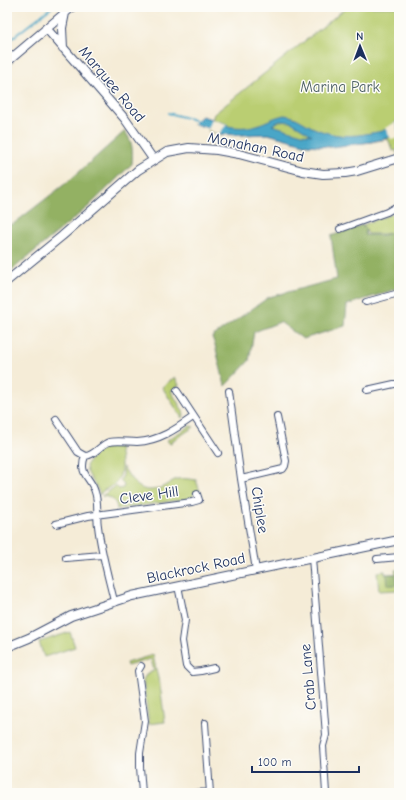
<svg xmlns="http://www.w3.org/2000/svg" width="406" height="800" viewBox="0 0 406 800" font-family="'Comic Neue',sans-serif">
  <rect width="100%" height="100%" fill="#fdfcf7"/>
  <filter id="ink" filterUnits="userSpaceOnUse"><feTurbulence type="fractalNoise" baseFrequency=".025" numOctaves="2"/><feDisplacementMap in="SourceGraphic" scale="8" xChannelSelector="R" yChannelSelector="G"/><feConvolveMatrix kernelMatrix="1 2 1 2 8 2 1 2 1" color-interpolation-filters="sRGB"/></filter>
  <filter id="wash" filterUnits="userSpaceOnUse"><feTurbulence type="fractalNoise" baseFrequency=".012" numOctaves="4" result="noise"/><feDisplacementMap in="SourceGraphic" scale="16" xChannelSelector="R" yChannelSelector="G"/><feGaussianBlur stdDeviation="0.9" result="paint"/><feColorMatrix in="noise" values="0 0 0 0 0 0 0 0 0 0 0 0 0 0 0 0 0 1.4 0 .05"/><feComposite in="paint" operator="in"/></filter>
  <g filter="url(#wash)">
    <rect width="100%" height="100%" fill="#f5ecd7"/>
    <path fill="#bace72" stroke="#6a7e68" d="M347 7H399V154H397L396 150 393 151 388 139 371 142 331 147 308 145 268 134 240 135 219 134 208 131 214 114Z
      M399 211V231L384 234H368L363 225Z
      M175 377 179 385 171 391 183 411 184 415 182 418 162 387Z
      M190 426 194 427 172 441 171 444 169 443 167 440Z
      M119 445C120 460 126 476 112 486 107 489 102 490 100 495 97 484 87 477 86 466 93 454 105 444 119 445Z
      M123 467C133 482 140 495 160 488 166 486 171 481 177 479 183 478 190 479 196 480L200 491 194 493 193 496 188 499 117 509C116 499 110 497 102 496L116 486 119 489 123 488 124 485 120 481 123 475Z
      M395 570H399V590L379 591 377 572 385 571V574H396Z
      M70 632 75 647 44 657 39 642Z
      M153 655 161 692 165 722 149 724 143 680 147 673 154 671 151 659 127 666 126 663Z"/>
    <path fill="#93b164" stroke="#577061" d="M125 131C133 143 133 150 132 164L89 206 7 274V222L12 225 70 180Z
      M362 225 366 230 365 235H383L399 231V288L347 305 345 326 303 339 280 322 254 332 249 361 225 386 215 345 212 337 269 297 337 279 331 236Z
      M385 574H396L397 585H388L387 576Z"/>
    <path fill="#48a6c7" stroke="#326a92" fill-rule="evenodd" d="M284 115C297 116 303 123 314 128 334 137 351 137 371 133 376 132 382 132 386 129 389 127 393 124 396 122L399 123V135L371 142 331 147 308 145 268 134 240 135 219 134 209 128 193 124 202 116 227 124 228 126C238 128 247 128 257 125 266 122 274 117 284 115ZM280 121 291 122 312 135 302 134 272 125Z"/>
    <path fill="#f5ecd7" d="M212 119 227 124 219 134 208 130Z
      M396 122 399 137 391 139 385 128Z"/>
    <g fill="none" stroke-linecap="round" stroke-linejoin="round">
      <path stroke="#48a6c7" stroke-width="2" d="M7 42 52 7
        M168 113 198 121"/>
    </g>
  </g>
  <g filter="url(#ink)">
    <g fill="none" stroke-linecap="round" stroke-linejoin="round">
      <g stroke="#3c4b70" stroke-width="8">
        <path id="minor" d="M340 229 387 212 399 205
          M366 302 399 293
          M367 390 394 384H399
          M177 391 218 453
          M229 391 241 479
          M56 419 78 452 85 456C78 475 91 477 95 492 99 503 96 515 98 526 101 552 108 576 114 601
          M85 456C94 456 100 445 109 442 118 440 128 442 137 442 159 441 176 429 193 417
          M56 524 88 516 192 502 199 500 197 494
          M66 558 102 555
          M312 558 326 735 323 746 326 793
          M377 559 399 557
          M256 570 241 479 283 469 285 466 286 461 277 417
          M178 586 185 620 182 641 186 666 192 672 201 671 214 668
          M141 666 138 671 145 721 140 753V767L142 793
          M205 723 210 793
          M89 793 99 792
          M194 793 210 792"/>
      </g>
      <g stroke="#3c4b70" stroke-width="10">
        <path id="tertiary" d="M46 28 125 119 153 159
          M63 48 62 28 65 13
          M7 62 72 7
          M7 281 62 236 138 170 167 152 189 148 217 150 239 154 303 171 323 174 345 173 357 171 399 158
          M7 647 29 638 71 616 132 596 399 540"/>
      </g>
      <use href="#minor" stroke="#fff" stroke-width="6"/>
      <use href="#tertiary" stroke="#fff" stroke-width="8"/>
    </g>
  </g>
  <g text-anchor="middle" stroke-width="3" stroke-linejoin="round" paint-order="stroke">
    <g font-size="15" fill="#1b2f5e" stroke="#fdfcf7">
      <text transform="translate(112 84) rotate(50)" y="5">Marquee Road</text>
      <text transform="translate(256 147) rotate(12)" y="5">Monahan Road</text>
      <text transform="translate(149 495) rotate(-8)" y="5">Cleve Hill</text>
      <text transform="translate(260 510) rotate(81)" y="5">Chiplee</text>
      <text transform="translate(196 568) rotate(-12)" y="5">Blackrock Road</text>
      <text transform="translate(308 677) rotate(-95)" y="5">Crab Lane</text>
    </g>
    <g font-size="15" fill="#4b5f64" stroke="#fdfcf7">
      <text x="340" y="92">Marina Park</text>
    </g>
  </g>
  <rect width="406" height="800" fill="none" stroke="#fdfcf7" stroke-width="24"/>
  <g transform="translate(360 46) rotate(359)" stroke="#fdfcf7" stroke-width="3" paint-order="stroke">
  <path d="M0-3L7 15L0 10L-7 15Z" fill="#1b2f5e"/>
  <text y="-6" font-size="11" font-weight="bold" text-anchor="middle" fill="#1b2f5e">N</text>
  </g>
  <path d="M252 766v6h107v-6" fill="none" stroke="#1b2f5e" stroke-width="2"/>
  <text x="258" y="766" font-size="12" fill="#1b2f5e" stroke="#fdfcf7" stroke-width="3" paint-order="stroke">100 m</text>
</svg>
